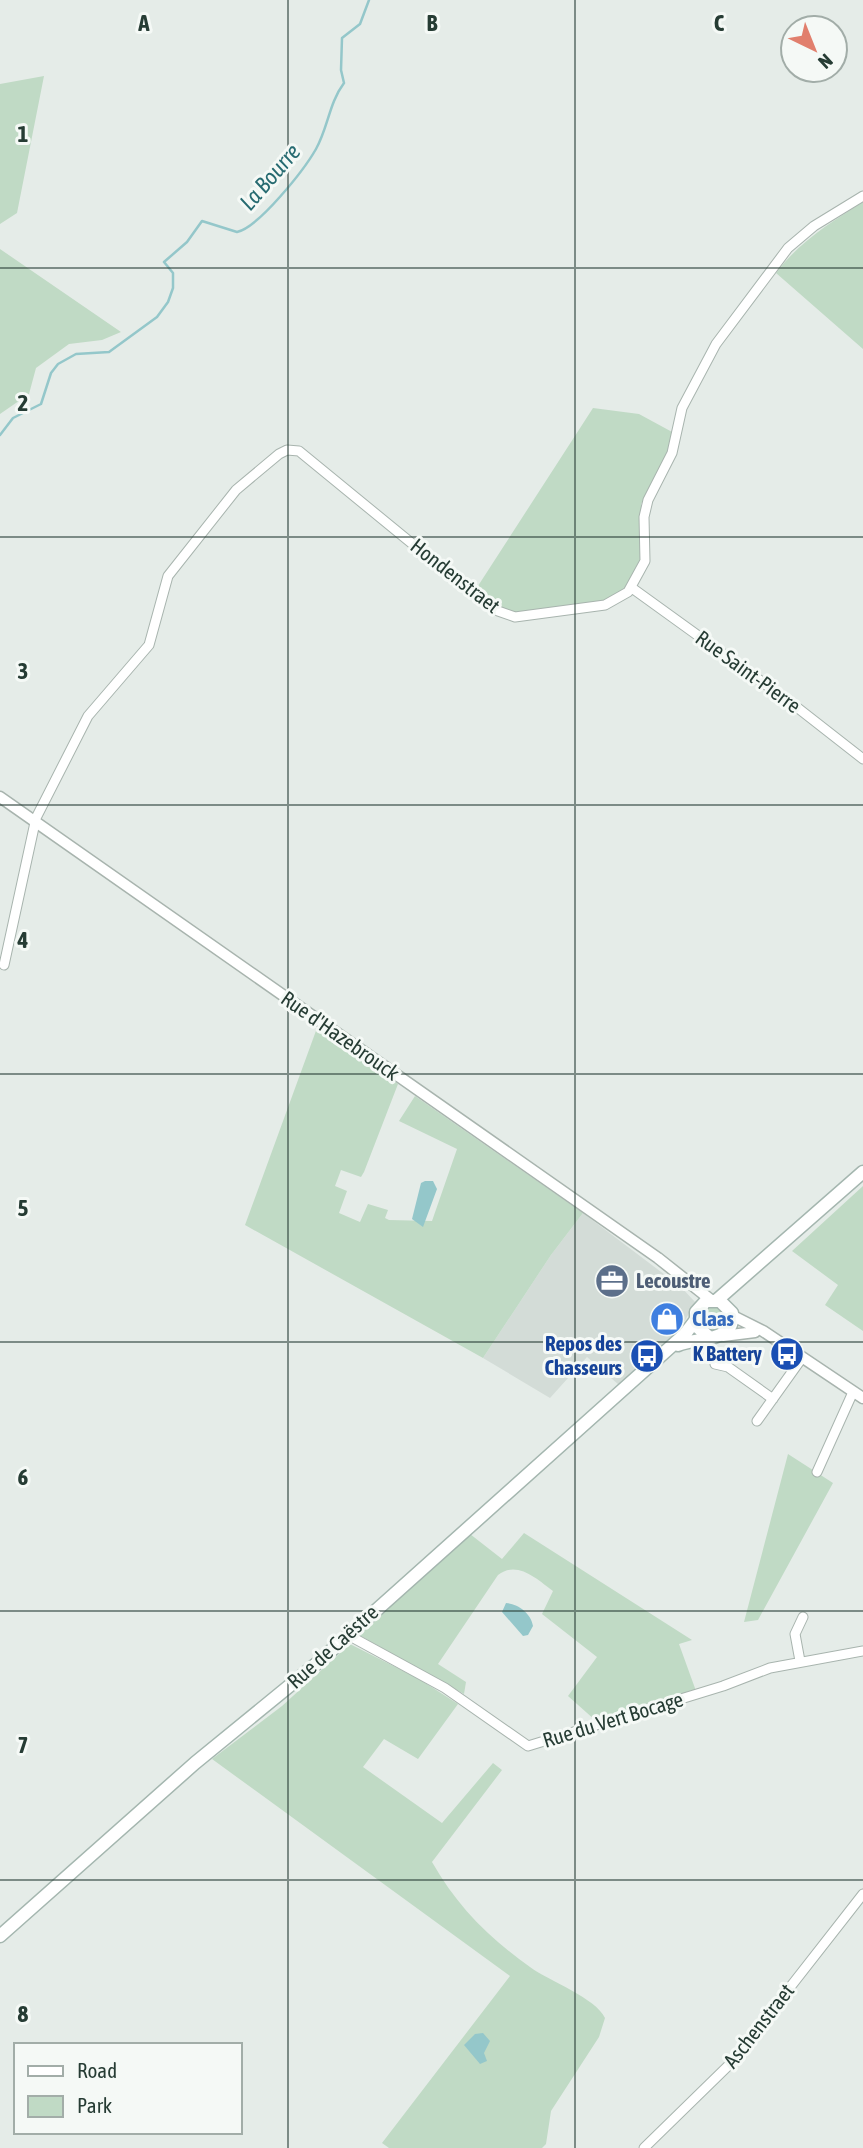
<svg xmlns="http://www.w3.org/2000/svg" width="863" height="2148" viewBox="0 0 863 2148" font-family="'Asap Condensed',sans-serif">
  <rect width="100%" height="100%" fill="#e5ece8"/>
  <path fill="#d3dcd7" d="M583 1213 681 1287 695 1302 681 1328 619 1385 587 1357 550 1398 483 1358 551 1255Z"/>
  <path fill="#c0dac5" d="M44 76 17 213 0 224V84Z
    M863 202V349L776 273C800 241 830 223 863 202Z
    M0 249 121 332 102 340 69 344 36 368 29 394 0 414Z
    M593 408 639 414 674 433 660 470 641 504 642 559 626 590 602 602 515 614 498 607 476 589Z
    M317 1028 398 1084 364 1172 361 1177 341 1170 335 1186 347 1191 339 1213 360 1222 368 1204 388 1210 385 1218 389 1220 432 1221 457 1149 399 1121 415 1096 583 1213 551 1255 483 1358 245 1225Z
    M863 1186V1331L825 1305 838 1285 792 1251Z
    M701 1319a13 13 0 1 1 26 0a13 13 0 1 1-26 0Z
    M788 1454 833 1483 758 1620 744 1622Z
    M524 1533 692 1640 679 1644 696 1691 596 1721 568 1696 597 1657 542 1614 553 1591C537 1579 517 1560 498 1575L438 1664 466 1682 464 1694 359 1635 470 1534 502 1559Z
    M350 1644 419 1679 458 1704 418 1759 384 1739 363 1767 442 1823 493 1763 502 1770 432 1862C457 1906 488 1937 530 1967 549 1981 596 1998 605 2018L599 2037 551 2111 546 2144 542 2148H389L382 2143 510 1976 212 1759 282 1706Z"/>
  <path fill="#94c7ca" d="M425 1181H433L437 1189 423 1227 412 1219 421 1183Z
    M506 1603C518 1604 531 1613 533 1626L528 1635 523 1636 502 1612Z
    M483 2033 490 2041 484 2053 487 2061 480 2064 464 2045 475 2034Z"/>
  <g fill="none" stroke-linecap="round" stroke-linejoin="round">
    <path stroke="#94c7ca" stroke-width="2.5" d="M0 435 13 418 41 404 51 373 58 364 76 354 109 352 157 317 168 302 173 288V273L164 262 187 242 202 221 237 232C259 227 304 170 316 149 328 128 329 103 344 83L341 70 342 38 360 24 369 0"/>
    <g stroke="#a8b4ae" stroke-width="11">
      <path id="minor" d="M632 588 794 705 863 759
        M4 965 36 818 88 716 149 645 168 576 236 490 279 454 287 450 299 451 476 596 498 611 515 617 605 605 628 592 645 561 644 517 648 500 672 453 682 408 716 344 788 248 814 226 863 196
        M715 1364 728 1367 773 1399
        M757 1421 802 1358
        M817 1472 853 1392
        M348 1635 445 1688 528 1746 723 1686 770 1668 863 1651
        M800 1661 795 1634 803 1617
        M644 2148 730 2064 863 1894"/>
    </g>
    <g stroke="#a8b4ae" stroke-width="13">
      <path id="tertiary" d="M0 797 658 1258 711 1300
        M733 1316 763 1331 863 1398
        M723 1336 755 1332"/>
    </g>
    <g stroke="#a4b6af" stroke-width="15">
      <path id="secondary" d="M717 1300 863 1172
        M678 1345C697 1337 736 1343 732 1313L720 1301H706L696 1312V1326L709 1337
        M0 1936 195 1763 315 1665 685 1334 695 1321"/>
    </g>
    <use href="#minor" stroke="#fff" stroke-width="9"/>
    <use href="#tertiary" stroke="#fff" stroke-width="10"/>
    <use href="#secondary" stroke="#fff" stroke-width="12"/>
  </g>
  <path fill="none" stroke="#263c34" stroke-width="2" stroke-opacity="0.55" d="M288 0V2148M575 0V2148M0 268H863M0 537H863M0 805H863M0 1074H863M0 1342H863M0 1611H863M0 1880H863"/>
  <defs>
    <g id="office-disc" transform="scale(1.75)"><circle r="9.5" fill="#5c6f8a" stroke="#f5f9f6"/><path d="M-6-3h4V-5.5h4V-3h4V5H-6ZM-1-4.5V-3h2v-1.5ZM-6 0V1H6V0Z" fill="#fff"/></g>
    <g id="shop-disc" transform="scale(1.75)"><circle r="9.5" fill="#3f7fe0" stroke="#f5f9f6"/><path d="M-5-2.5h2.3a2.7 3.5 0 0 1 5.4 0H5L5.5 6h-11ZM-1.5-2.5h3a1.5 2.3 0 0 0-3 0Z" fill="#fff"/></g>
    <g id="bus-disc" transform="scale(1.75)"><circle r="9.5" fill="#1a4fb4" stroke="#f5f9f6"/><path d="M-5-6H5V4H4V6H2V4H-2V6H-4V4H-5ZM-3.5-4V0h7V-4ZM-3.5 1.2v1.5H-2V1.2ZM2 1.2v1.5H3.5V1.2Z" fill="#fff"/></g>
  </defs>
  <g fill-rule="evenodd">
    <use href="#office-disc" x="612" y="1281"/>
    <use href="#shop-disc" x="667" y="1319"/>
    <use href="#bus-disc" x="787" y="1354"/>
    <use href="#bus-disc" x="647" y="1356"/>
  </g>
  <g text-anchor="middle" stroke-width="6" stroke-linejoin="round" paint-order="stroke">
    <g font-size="21" fill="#263c34" stroke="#f5f9f6">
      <text transform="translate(455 576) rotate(38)" y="7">Hondenstraet</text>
      <text transform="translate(748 672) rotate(36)" y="7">Rue Saint-Pierre</text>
      <text transform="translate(340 1036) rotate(35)" y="7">Rue d'Hazebrouck</text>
      <text transform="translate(333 1647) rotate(-42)" y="7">Rue de Caëstre</text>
      <text transform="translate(613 1720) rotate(-17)" y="7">Rue du Vert Bocage</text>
      <text transform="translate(759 2026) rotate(-52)" y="7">Aschenstraet</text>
    </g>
    <g font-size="21" font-weight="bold" fill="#4e5e75" stroke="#f5f9f6" text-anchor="start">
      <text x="636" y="1288">Lecoustre</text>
    </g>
    <g font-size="21" font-weight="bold" fill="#366cbe" stroke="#f5f9f6" text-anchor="start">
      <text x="692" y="1326">Claas</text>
    </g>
    <g font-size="21" font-weight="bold" fill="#164399" stroke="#f5f9f6" text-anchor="end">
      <text x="622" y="1351">Repos des<tspan x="622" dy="24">Chasseurs</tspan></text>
      <text x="762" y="1361">K Battery</text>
    </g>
    <g font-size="23" font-style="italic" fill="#276b71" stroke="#f5f9f6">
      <text transform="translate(270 177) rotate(-49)" y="8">La Bourre</text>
    </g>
  </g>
  <g font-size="23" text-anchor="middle" font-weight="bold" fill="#263c34" stroke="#f5f9f6" stroke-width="6" stroke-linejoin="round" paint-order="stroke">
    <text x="144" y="31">A</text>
    <text x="432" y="31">B</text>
    <text x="719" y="31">C</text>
    <text x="23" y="142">1</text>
    <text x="23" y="411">2</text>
    <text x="23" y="679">3</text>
    <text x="23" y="948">4</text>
    <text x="23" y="1216">5</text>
    <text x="23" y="1485">6</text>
    <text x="23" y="1753">7</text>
    <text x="23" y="2022">8</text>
  </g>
  <rect x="14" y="2043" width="228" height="91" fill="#f5f9f6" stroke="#a2ada8" stroke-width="2"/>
  <rect x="28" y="2066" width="35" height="10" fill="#ffffff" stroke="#a2ada8" stroke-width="2"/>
  <text x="77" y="2078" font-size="21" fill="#263c34">Road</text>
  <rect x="28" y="2096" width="35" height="21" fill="#c0dac5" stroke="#a2ada8" stroke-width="2"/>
  <text x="77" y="2113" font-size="21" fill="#263c34">Park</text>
  <g transform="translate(814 49) rotate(137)"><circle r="33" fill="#f5f9f6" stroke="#a2ada8" stroke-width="2"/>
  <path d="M0-5L12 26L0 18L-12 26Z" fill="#e17f6d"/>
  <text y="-10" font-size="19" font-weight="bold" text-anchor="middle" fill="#263c34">N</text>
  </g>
</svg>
